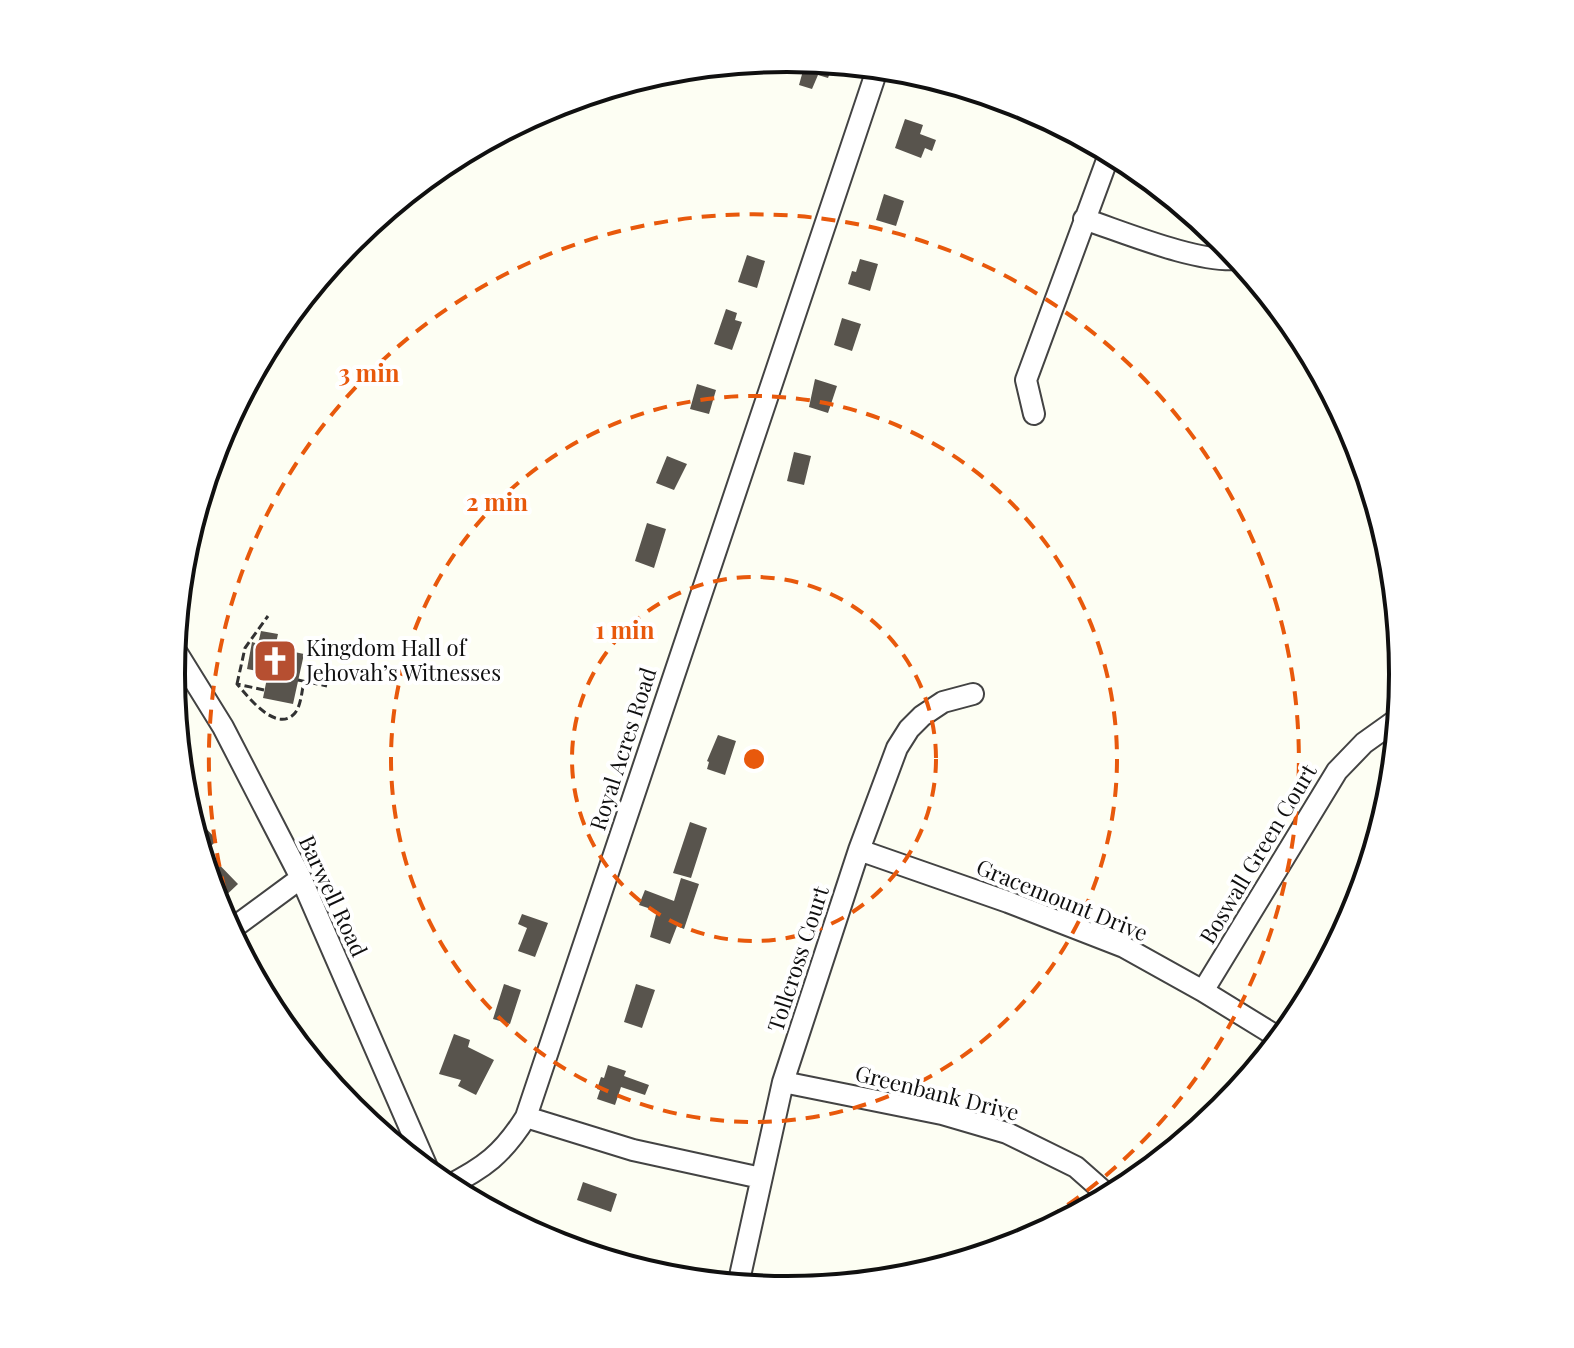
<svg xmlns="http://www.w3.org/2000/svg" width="1574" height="1348" viewBox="0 0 1574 1348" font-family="'Playfair Display',serif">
  <rect width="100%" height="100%" fill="#fdfef3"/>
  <path fill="#58544d" d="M806 60 831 62 830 64 833 65 828 78 818 75 812 89 799 85Z
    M905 119 923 125 920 134 936 140 932 151 925 148 921 158 895 148Z
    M884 194 904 201 896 226 876 220Z
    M747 255 765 261 757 288 738 282Z
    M860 259 878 264 870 291 848 284 852 271 856 272Z
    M726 309 737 313 735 320 742 322 732 350 714 344Z
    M842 318 861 324 852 351 834 345Z
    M815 379 837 386 828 413 809 407Z
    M697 384 716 390 709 414 690 409Z
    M794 452 811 456 804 485 787 481Z
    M667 456 687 464 674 490 656 483Z
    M647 523 666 529 654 568 635 561Z
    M261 631 278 634 275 648 304 654 293 704 263 698 268 673 247 669 252 642 258 644Z
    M718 735 736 741 725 775 707 769 709 762 707 761Z
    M690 822 707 828 691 878 673 873Z
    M201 823 217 840 206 851 238 884 219 902 213 895 194 830Z
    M681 878 699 884 684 929 677 926 670 944 650 937 657 911 639 905 645 890 674 901Z
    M522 914 548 923 535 957 518 951 527 928 518 924Z
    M504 984 521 990 510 1024 493 1019Z
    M636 984 655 990 642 1028 624 1022Z
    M454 1034 470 1040 468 1047 494 1060 476 1095 458 1086 461 1080 439 1074Z
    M608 1065 626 1071 624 1076 649 1085 645 1095 621 1087 615 1105 597 1099 600 1090 597 1089 601 1077 604 1078Z
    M583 1182 617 1194 611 1212 577 1200Z"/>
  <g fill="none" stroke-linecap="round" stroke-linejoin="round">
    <g stroke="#434343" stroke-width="24">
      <path id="minor" d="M1084 219C1126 233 1197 263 1239 259
        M1034 414 1026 380 1110 152
        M174 648 223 727 301 878 430 1174
        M859 850 1008 902 1124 947 1203 991 1281 1039
        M229 931 301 878
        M1203 991 1337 771 1364 743 1399 718
        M783 1082 942 1114 1007 1133 1076 1167 1110 1197
        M526 1117 633 1150 761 1178
        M446 1187C484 1168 503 1154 526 1117L878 67
        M738 1285 783 1082 859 850 897 748 909 729 922 716 943 702 973 694"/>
    </g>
    <path stroke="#323232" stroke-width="3" stroke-dasharray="8 4" stroke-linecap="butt" d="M298 680 327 686
      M237 684 245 648 268 616
      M264 690 237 684C248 697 277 734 295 713 301 706 302 690 304 681"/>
    <use href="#minor" stroke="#fff" stroke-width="20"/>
  </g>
  <g fill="none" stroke="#e8590c" stroke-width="4" stroke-dasharray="14 10">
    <circle cx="754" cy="759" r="182"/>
    <circle cx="754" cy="759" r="363"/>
    <path d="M256 981A545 545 0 1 1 976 1257"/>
  </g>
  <defs>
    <g id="church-square" transform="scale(2.3)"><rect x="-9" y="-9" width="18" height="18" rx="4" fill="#b64f31" stroke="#fff"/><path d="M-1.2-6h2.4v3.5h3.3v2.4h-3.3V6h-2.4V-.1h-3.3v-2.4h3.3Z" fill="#fff"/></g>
  </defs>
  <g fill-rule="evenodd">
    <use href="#church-square" x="275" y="661"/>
  </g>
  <g text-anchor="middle" stroke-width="8" stroke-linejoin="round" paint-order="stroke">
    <g font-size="22" fill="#101010" stroke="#fff" text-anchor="start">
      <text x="306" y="656">Kingdom Hall of<tspan x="306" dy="25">Jehovah’s Witnesses</tspan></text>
    </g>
    <g font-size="22" fill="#101010" stroke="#fff">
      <text transform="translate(623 749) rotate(-72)" y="8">Royal Acres Road</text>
      <text transform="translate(1258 854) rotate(-59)" y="8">Boswall Green Court</text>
      <text transform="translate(333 896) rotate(65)" y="8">Barwell Road</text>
      <text transform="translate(1062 900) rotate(22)" y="8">Gracemount Drive</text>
      <text transform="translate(798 959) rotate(-72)" y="8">Tollcross Court</text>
      <text transform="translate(937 1093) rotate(14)" y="8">Greenbank Drive</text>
    </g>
  </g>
  <path d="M0 0H1574V1348H0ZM185 674a602 602 0 1 1 1204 0a602 602 0 1 1-1204 0Z" fill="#fff" fill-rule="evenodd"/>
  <path fill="none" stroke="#101010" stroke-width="4" d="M185 674a602 602 0 1 1 1204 0a602 602 0 1 1-1204 0Z"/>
  <circle cx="754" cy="759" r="12" fill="#e8590c" stroke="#fff" stroke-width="4"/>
  <g font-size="24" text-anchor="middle" font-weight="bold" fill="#e8590c" stroke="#fff" stroke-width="8" stroke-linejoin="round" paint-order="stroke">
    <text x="369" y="382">3 min</text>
    <text x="497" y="511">2 min</text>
    <text x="625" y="639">1 min</text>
  </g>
</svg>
